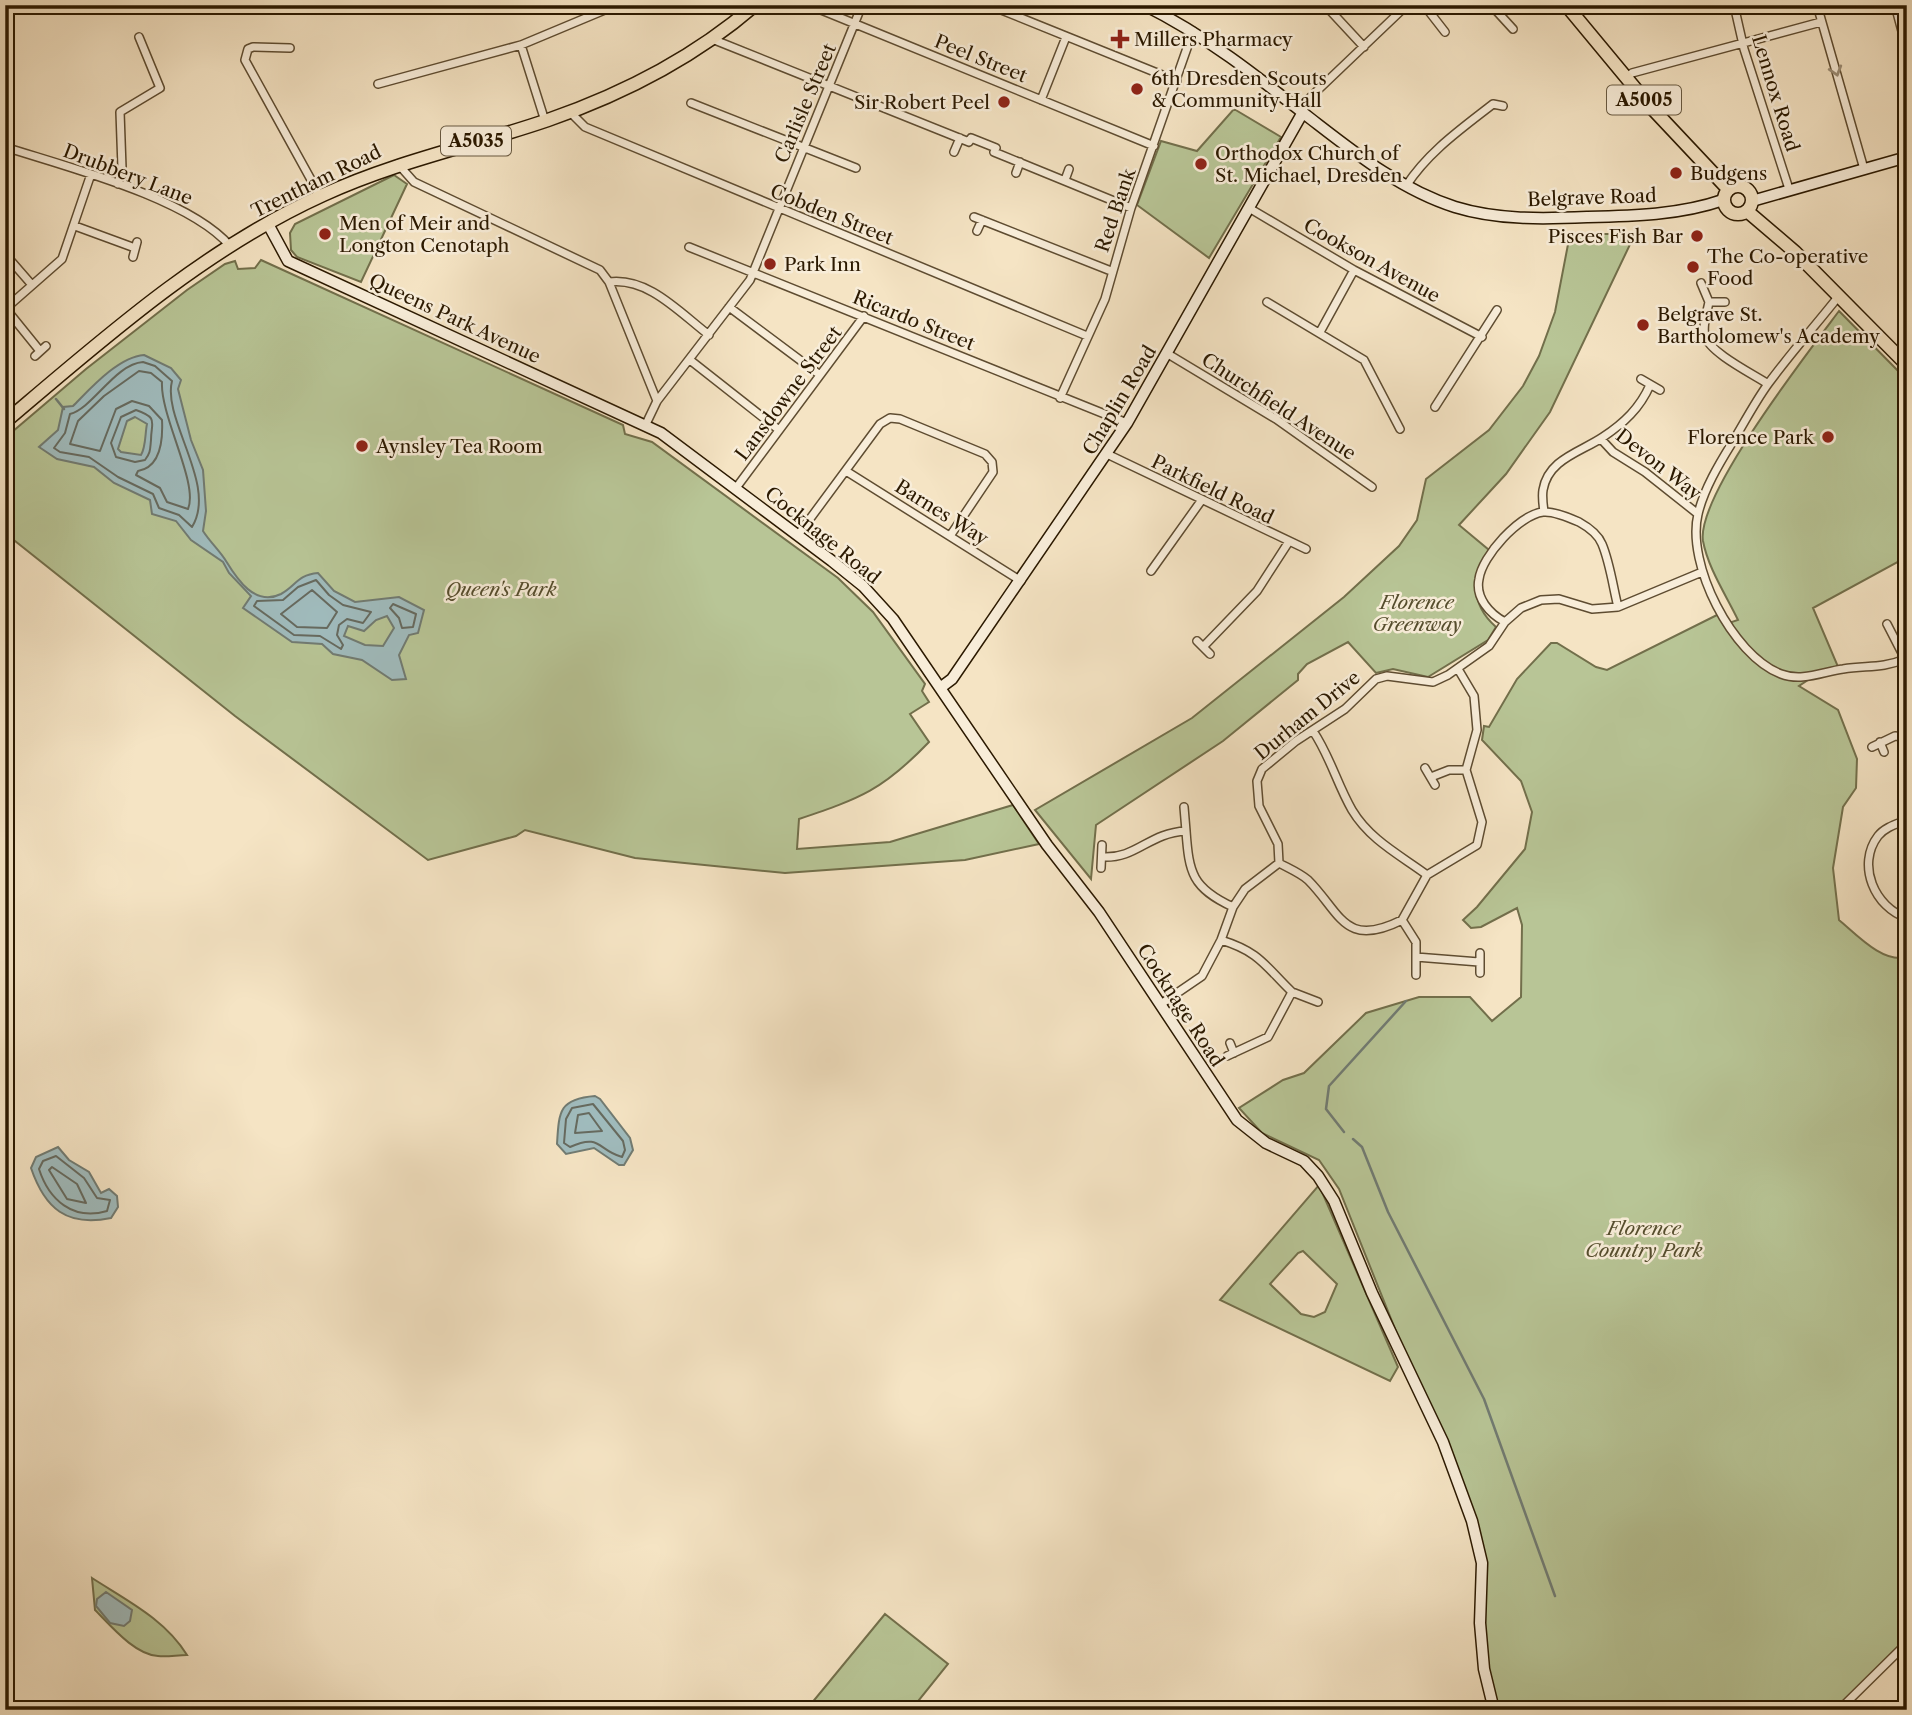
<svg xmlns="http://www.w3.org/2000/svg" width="1912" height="1715" viewBox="0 0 1912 1715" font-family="'Libre Caslon Text',serif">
  <rect width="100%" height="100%" fill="#f5e4c4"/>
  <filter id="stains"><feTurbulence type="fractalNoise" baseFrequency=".00286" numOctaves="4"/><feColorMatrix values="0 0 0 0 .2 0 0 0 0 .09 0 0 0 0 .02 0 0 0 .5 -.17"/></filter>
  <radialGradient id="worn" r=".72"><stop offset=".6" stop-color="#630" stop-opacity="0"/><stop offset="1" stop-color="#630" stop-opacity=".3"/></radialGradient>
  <path fill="#b8c596" stroke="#726f4b" stroke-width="2" fill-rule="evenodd" d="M1234 109 1281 137 1209 258 1137 205 1161 141 1197 151Z
    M394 175 407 184 361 282 297 257 291 250 290 233 295 224Z
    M1570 234H1635L1550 412 1506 474 1459 525 1489 550C1472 577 1470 604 1496 627L1488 640 1428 677 1393 669 1376 673 1348 642 1307 664 1298 674V680L1223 741 1096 825 1091 879 1035 810 1192 718 1344 597 1399 546 1417 520 1426 479 1489 430 1523 386 1539 356 1555 312Z
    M261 260 623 425 625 434 652 442 838 578 873 612 925 684 922 691 929 702 910 714 929 742C883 790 861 798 799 819L797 849 890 842 1013 805 1039 844 965 860 785 873 635 858 525 830 516 836 428 860 235 716 5 533V438L86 369 187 290 225 264 235 261 238 269 255 268Z
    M1839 311 1907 380V532L1900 535 1907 545V557L1813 608 1839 669 1814 676 1799 686 1838 710 1857 759 1856 788 1843 807 1833 868 1839 920C1856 934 1883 964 1907 957V1643L1839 1710H1494L1484 1669 1482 1563 1472 1521 1339 1189 1319 1160 1262 1133 1239 1108 1283 1080 1304 1073 1366 1013 1419 997H1470L1492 1021 1521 997 1522 925 1517 908 1481 927 1471 928 1463 920 1477 907 1525 849 1532 812 1521 781 1482 740 1484 726 1489 727 1517 679 1551 643H1557L1596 667 1607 670 1717 615 1729 623 1738 620C1726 595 1708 568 1703 541 1696 496 1809 351 1839 311Z
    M1319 1185 1398 1367 1390 1381 1220 1300ZM1303 1251 1337 1284 1325 1312 1314 1317 1301 1314 1270 1284 1298 1253Z
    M92 1578C126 1600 165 1619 187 1655 177 1655 168 1657 158 1656 135 1655 111 1626 95 1610Z
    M885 1614 948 1664 911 1710H806Z"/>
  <path fill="#a0bcbe" stroke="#717b72" stroke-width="2" fill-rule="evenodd" d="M144 355 171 368 181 380 178 389 191 440 203 470 206 511 203 531C210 542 220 551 226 561 237 579 255 607 281 594 296 586 297 575 318 573L334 591 355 602 399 597 424 610 418 633 409 635 399 655 406 679 392 680 362 660 333 654 322 644 292 642 243 608 251 596 229 573 223 562 191 540 176 521 152 514 150 500 114 483 94 467 57 459 39 447 58 430 63 407 73 406C90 389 118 357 144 355ZM135 417 147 424C145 433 146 447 141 455L121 452 118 449 127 421ZM387 616 394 628 383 646 365 645 344 636 348 626 364 631 376 620Z
    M595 1096 600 1099 630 1138 633 1150 624 1165H619L594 1148 566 1154 557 1144C559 1111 559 1099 595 1096Z
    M58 1147 69 1160 89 1172 101 1193 109 1189 117 1196 118 1207 111 1218C67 1227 45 1209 31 1168L36 1157Z
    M106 1592 132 1610 130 1621 124 1626 110 1623 96 1606 97 1599Z"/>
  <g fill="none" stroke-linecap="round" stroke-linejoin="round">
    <path stroke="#666a5f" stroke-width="2" d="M143 362 155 366 172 381C162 420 218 485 192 527L179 515 159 508 153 494 118 477 89 457 60 452 54 448 65 433 70 414C93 408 115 364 143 362Z
      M139 371 151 373 162 382C160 416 199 484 188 509L167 502 160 488 136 475 138 471C161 467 163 440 162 420L149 406 132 401 116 409 100 451 70 444 78 421 104 396Z
      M136 410C159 418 151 422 151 440 150 449 151 452 145 460L135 462 116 457 111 443 121 417Z
      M316 580 329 595 343 605 371 612 363 623 347 619 339 625 337 635 343 645 341 649 320 636 294 635 254 606 257 601 283 600 298 587Z
      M312 590 337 612 327 628 297 627 281 614Z
      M393 604 416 614 413 627 402 628 399 618 390 608Z
      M593 1104 623 1141 625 1150 622 1157C597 1150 601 1133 570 1147L564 1143 566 1119 572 1108Z
      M589 1113 602 1131 575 1133 578 1115Z
      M56 1156 84 1178 97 1198 110 1200 107 1211C73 1221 49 1200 39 1169L43 1161Z
      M52 1167 77 1184 86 1203 67 1199 49 1170Z"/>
    <path stroke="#717b72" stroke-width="2.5" d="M56 399 64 409
      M1344 1132 1326 1109 1329 1086 1406 1001
      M1353 1139 1362 1147 1388 1212 1484 1399 1555 1596"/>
    <g stroke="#5e4c31" stroke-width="10">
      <path id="street" d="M809 5 1154 146
        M989 5 1177 81
        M1325 5 1364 47
        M1424 5 1445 32
        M1491 5 1513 29
        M1734 5 1744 49 1789 189
        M1817 5 1864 169
        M1895 5 1907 50
        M1164 15 1168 5
        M712 39 969 142 971 138 996 148
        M521 45 545 121
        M290 48 253 47 248 49 245 60 320 196
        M1626 78 1632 73 1821 22
        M378 84 521 45 612 7
        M1041 100 1066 37
        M691 103 856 168
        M1298 109 1407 5
        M570 112 585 127 1087 336
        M5 147C67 167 189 198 230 246
        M954 152 960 138
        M994 152 1131 208
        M398 164 414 182 600 270 609 282 657 401
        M1016 173 1020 162
        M1065 180 1069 169
        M118 184 122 168 120 112 160 88 139 37
        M1406 186C1428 152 1461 129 1493 104L1503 106
        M1249 208 1354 270 1482 337
        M974 217 1111 271
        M75 226 135 248
        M977 231 982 220
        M689 247 1127 423
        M5 254 32 285
        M133 257 137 242
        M609 282C648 277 679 312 709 335
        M1701 283 1709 302
        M1838 297C1815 326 1790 354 1768 384 1755 402 1744 423 1732 443 1719 464 1704 489 1698 514 1686 564 1732 655 1781 674 1802 682 1822 672 1843 669 1867 665 1881 669 1905 659L1907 662
        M1267 302 1364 360 1400 429
        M1725 302H1709C1707 313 1702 325 1705 336 1710 353 1753 374 1768 384
        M729 307 820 375
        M5 309 62 259 91 174
        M6 309 40 351
        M1320 332 1354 270
        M1168 354 1276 419 1372 487
        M35 356 46 346
        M690 360 779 430
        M1641 379 1660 390
        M1060 398 1105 299 1131 208 1193 31
        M1435 407 1497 310
        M646 424 657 401 750 280 862 5
        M1601 439 1613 452 1645 472 1698 514
        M1107 454 1306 549
        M846 471 1021 581
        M736 488 864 316
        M1544 512C1543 505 1542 496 1543 490 1548 459 1581 452 1603 437 1624 423 1640 408 1650 385
        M798 535 880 424 890 418 900 419 985 454 992 462 993 472 950 536
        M1151 571 1201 501
        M1505 622C1490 614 1475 598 1479 579 1482 556 1519 515 1543 512 1553 511 1570 518 1579 522 1588 527 1598 534 1602 544 1610 563 1613 587 1618 607
        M1887 624 1905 659
        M1197 641 1210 654
        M1203 647 1257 591 1288 543
        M1313 731C1330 756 1337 784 1352 810 1370 840 1400 855 1427 875
        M1880 742 1884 752
        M1872 747 1895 736 1907 737
        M1425 768 1435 785
        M1431 777 1449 770H1466
        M1184 807 1186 831
        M1907 820C1897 824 1885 827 1878 836 1856 865 1875 908 1907 918
        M1102 857C1137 859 1148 833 1186 831 1189 873 1192 888 1233 907
        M1279 863C1288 868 1300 873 1308 880 1341 913 1344 949 1402 920L1427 875 1477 845 1482 822 1466 770 1477 730 1474 696 1458 669
        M1101 868 1102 845
        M1402 920 1416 942V975
        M1221 940C1260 952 1265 966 1292 992L1268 1037 1227 1056
        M1416 957 1479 962
        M1480 973V953
        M1292 992 1318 1002
        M1161 1004 1202 976 1221 940 1233 907 1245 889 1279 863 1278 844 1259 806 1257 781 1262 769 1296 741 1345 709 1376 679 1387 676 1433 682 1448 675 1489 646 1505 622 1521 608 1541 600 1559 599 1592 609 1618 607 1702 572
        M1230 1043 1234 1053
        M1839 1710 1907 1643"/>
    </g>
    <g stroke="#2b1900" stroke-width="13">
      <path id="secondary" d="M1144 5C1205 35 1258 77 1311 119 1355 153 1401 190 1455 207 1497 220 1543 219 1587 217 1632 216 1680 215 1723 200
        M1752 201 1907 157
        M268 224 288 261 661 433 832 561 863 586 893 619 1047 845 1099 912 1237 1120 1266 1143 1304 1161 1318 1176 1334 1201 1372 1293 1443 1442 1472 1521 1482 1563 1480 1623 1484 1669 1494 1710
        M940 688 952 679 1127 423 1303 112"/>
    </g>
    <g stroke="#2b1900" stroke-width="15">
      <path id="primary" d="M1566 5 1649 105 1728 189
        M1724 200a14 14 0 1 1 28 0a14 14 0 1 1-28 0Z
        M1747 211 1795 252 1907 365
        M5 422C104 338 204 249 323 195 397 161 472 146 548 120 623 94 695 57 755 5"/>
    </g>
    <use href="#street" stroke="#f8edd9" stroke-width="7"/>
    <use href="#secondary" stroke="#f8edd9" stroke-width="10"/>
    <use href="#primary" stroke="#f5e4c4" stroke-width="12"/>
  </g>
  <defs><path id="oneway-chevron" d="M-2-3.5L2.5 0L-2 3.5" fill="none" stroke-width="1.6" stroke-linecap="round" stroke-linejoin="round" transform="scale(1.75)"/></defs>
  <use stroke="#9c8e77" href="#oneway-chevron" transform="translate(1836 71) rotate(73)"/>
  <g fill="#8f2418" stroke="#f8edd9" stroke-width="2.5">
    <path d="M1116.5 28.5h7v7h7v7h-7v7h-7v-7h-7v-7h7z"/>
    <circle cx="1137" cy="89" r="7"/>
    <circle cx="1004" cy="102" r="7"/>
    <circle cx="1201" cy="164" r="7"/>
    <circle cx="1676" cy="173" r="7"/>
    <circle cx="325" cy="234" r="7"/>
    <circle cx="1697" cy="236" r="7"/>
    <circle cx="770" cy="264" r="7"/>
    <circle cx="1693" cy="267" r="7"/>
    <circle cx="1643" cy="325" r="7"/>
    <circle cx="1828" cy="437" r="7"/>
    <circle cx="362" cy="446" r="7"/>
  </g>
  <g text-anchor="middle" stroke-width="5" stroke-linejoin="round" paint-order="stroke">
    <g fill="#f8edd9" stroke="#685941" stroke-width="2">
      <rect x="1607" y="85.5" width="74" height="29" rx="5"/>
      <rect x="441" y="126.5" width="70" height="29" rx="5"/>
    </g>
    <g font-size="18" font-weight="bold" fill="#2b1900">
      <text x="1644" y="106">A5005</text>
      <text x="476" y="147">A5035</text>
    </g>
    <g font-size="19" fill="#2b1900" stroke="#f8edd9" text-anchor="start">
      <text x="1134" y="46">Millers Pharmacy</text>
      <text x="1151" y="85">6th Dresden Scouts<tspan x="1151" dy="22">&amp; Community Hall</tspan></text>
      <text x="990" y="109" text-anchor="end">Sir Robert Peel</text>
      <text x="1215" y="160">Orthodox Church of<tspan x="1215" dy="22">St. Michael, Dresden</tspan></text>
      <text x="1690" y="180">Budgens</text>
      <text x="339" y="230">Men of Meir and<tspan x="339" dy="22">Longton Cenotaph</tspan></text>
      <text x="1683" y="243" text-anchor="end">Pisces Fish Bar</text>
      <text x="1707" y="263">The Co-operative<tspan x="1707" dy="22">Food</tspan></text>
      <text x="784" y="271">Park Inn</text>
      <text x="1657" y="321">Belgrave St.<tspan x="1657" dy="22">Bartholomew's Academy</tspan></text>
      <text x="1814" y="444" text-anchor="end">Florence Park</text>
      <text x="376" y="453">Aynsley Tea Room</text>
    </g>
    <g font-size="19" fill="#2b1900" stroke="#f8edd9">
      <text transform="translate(981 58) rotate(22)" y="7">Peel Street</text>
      <text transform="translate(1776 93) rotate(73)" y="7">Lennox Road</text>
      <text transform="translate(805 103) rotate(-67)" y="7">Carlisle Street</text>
      <text transform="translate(128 174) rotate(21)" y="7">Drubbery Lane</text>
      <text transform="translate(316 181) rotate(-26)" y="7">Trentham Road</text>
      <text transform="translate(1592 197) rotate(-2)" y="7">Belgrave Road</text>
      <text transform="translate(1115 210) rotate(-71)" y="7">Red Bank</text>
      <text transform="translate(832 214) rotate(22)" y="7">Cobden Street</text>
      <text transform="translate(1372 260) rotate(29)" y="7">Cookson Avenue</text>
      <text transform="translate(455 318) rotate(25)" y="7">Queens Park Avenue</text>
      <text transform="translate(914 320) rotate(22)" y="7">Ricardo Street</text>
      <text transform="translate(788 393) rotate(-53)" y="7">Lansdowne Street</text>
      <text transform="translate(1119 400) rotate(-59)" y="7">Chaplin Road</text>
      <text transform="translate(1279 406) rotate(33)" y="7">Churchfield Avenue</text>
      <text transform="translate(1659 464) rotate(38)" y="7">Devon Way</text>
      <text transform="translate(1213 489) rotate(26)" y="7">Parkfield Road</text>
      <text transform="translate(942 512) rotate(32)" y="7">Barnes Way</text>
      <text transform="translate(823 535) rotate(39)" y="7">Cocknage Road</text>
      <text transform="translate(1307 715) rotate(-39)" y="7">Durham Drive</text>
      <text transform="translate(1181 1005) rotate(57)" y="7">Cocknage Road</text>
    </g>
    <g font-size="19" font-style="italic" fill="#554d2d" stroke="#f8edd9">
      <text x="501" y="596">Queen's Park</text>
      <text x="1417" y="609">Florence<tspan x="1417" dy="22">Greenway</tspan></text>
      <text x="1644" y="1235">Florence<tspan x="1644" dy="22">Country Park</tspan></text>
    </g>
  </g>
  <rect width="1912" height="1715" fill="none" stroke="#f5e4c4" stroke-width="28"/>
  <rect x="7" y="7" width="1898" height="1701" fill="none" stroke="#2b1900" stroke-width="3.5"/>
  <rect x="14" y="14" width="1884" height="1687" fill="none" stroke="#2b1900" stroke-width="2"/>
  <rect width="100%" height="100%" filter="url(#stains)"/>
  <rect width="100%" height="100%" fill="url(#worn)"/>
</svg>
